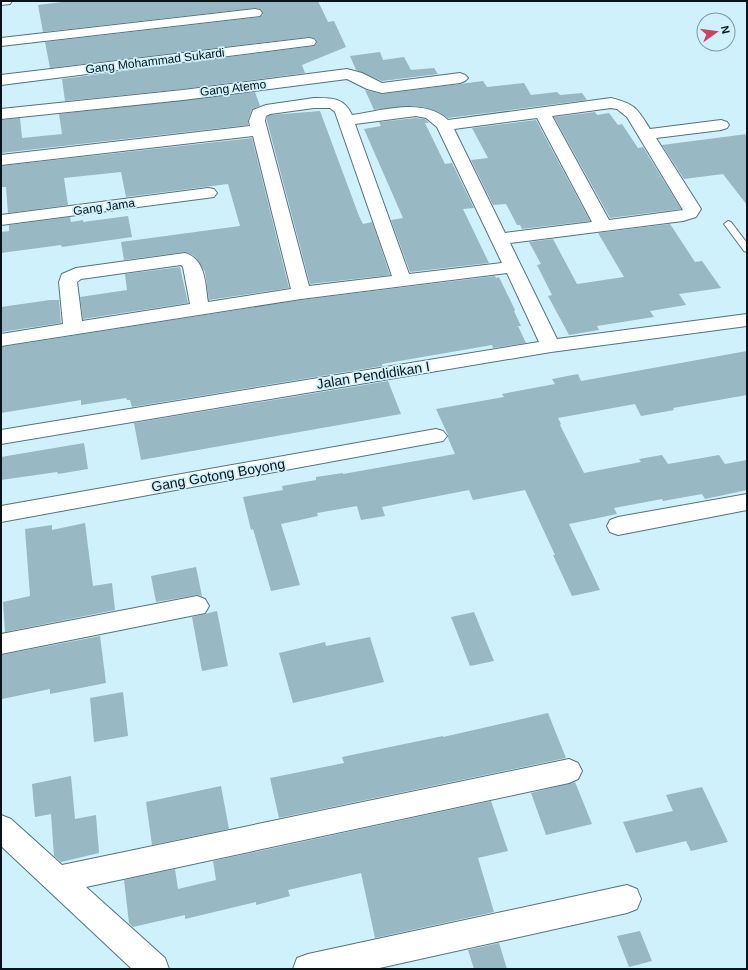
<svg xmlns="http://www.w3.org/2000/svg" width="748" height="970" viewBox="0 0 748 970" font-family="Helvetica,sans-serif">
  <rect width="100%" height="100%" fill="#cff1fc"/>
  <path fill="#98b8c3" d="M70 1H318L328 22 334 21 346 47 302 65 305 73 183 89 65 101 62 79 314 46 317 43 315 38 309 37 50 68 45 42 260 17 263 14 261 9 255 8 43 32 38 5Z
    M380 52 383 60 404 57 411 70 434 68 438 74 382 81 356 70 350 56Z
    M483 81 487 87 524 83 531 95 557 92 560 95 582 93 587 100 448 118 438 112 427 108 415 106 374 110 365 90 382 94Z
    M255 92 260 106 252 109 248 120V125L1 153V120L20 118 22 138 62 134 59 114Z
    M320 111 359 216 363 224 372 222 390 275 310 284 267 121V117L270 115Z
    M595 112 597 115 609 113 618 125 622 124 638 148 643 147 681 209 610 218 554 117Z
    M416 118 425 119 429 123H425L445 164 452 163 474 208 463 209 489 263 410 272 391 220 403 218 364 129 381 126 379 122Z
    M536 120 590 221 522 229 520 225H517L506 204 493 205 471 160 488 158 472 128Z
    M747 134V205L723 174 684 179 662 145Z
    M252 138 289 288 209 300 205 272 198 260 193 255 185 252 124 260 121 242 240 226 228 184 126 197 121 172 64 178 68 205 8 213 6 187H1V166Z
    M128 216 132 237 62 247 61 245 1 253V232L9 231V225L70 217 71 222 83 220V222Z
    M670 224 695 262 702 261 721 288 679 294 686 305 650 311 654 317 597 326 599 330 569 335 548 296 552 295 537 265 541 264 529 242 553 239 577 284 624 277 598 233Z
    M180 267 188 303 83 319 80 297 127 290 125 274Z
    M495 276 496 278 499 277 515 310 514 311 521 326H518L526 343 493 348 492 345 382 364V366L132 407 130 400H127L126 398 81 405V400L1 413V347L301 300Z
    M50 300H59L61 323 1 332V307Z
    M747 351V395L673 408 674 410 641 416 635 404 558 418 561 424 560 425 584 473 641 462 639 459 662 455 668 464 719 455 725 464 747 460V490L705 499 702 494 663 501 662 499 614 508 617 514 569 524 600 590 572 596 553 555H555L525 490 473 500 469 490 382 507 385 516 361 520 357 506 317 513 318 516 281 524 300 585 271 591 253 529 251 530 243 497 283 490 282 486 316 480V477L343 473V474L455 454 448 438V435L436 409 504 397 502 394 555 384 552 379 578 374 581 381Z
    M388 381 401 414 141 460 134 423Z
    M84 443 88 469 58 474 57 472 1 480V457Z
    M85 523 93 586 112 583 115 610 5 632 3 602 30 596 25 529 52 525V530Z
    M196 567 202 596 197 595 156 602 151 576Z
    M217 611 228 666 202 671 192 617Z
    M474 612 494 661 470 666 451 617Z
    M100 636 106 683 50 694V689L2 699 1 655Z
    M370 637 384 682 293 703 279 653 325 642 326 646Z
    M123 692 128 736 94 742 90 698Z
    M548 713 566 758 279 818 270 778 344 763 342 757 443 736V737Z
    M71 776 75 819 96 815 99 853 61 862 54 856 51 814 35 817 32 784Z
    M575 782 592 824 546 835 531 793Z
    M221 786 229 829 152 845 146 802Z
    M702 787 728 842 691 851 686 841 636 853 623 822 673 811 666 795Z
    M491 801 508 851 478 858 494 912 375 938 361 873 288 890 290 896 256 905V902L185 919V915L133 927 129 923 124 880 175 869 178 889 216 880 213 861Z
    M640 931 652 961 629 967 617 936Z
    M499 943 507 969H474L468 950Z"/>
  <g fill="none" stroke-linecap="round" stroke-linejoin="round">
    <g stroke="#55737d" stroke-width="2">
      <path id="service" d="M728 221 731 222 747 243V252L744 251 724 224Z"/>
    </g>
    <g stroke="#55737d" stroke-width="2">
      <path id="minor" d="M1 1H12L10 4 1 5Z
        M255 9 260 10 262 13 260 16 1 46V38Z
        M309 38 314 39 316 42 314 45 1 85V75Z
        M347 69 362 73 382 83 460 73 465 75 468 78 465 81 460 83 382 93 367 89 347 79 183 100 1 119V109L183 90Z
        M314 98C331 98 344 97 352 115 382 111 423 97 448 120L611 98C635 104 637 108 650 129L721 120 727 122 729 125 727 128 721 130 656 138 701 209 696 217 683 221 510 243 557 339 747 314V326L551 352 1 444V430L539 342 507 273 301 299 1 346V334L63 324 59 282 62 274 76 268 185 253C206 259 205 284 208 302L291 289 253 136 1 165V155L250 126 249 121 253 110 266 105ZM314 108H330L335 112 392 276 309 286 265 121 266 116 270 114ZM611 108 617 109 627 117 683 210 609 220 552 116ZM416 116 426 118 437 127 502 263 409 274 355 124ZM537 118 592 222 505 233 454 129ZM181 265 183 267 190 304 82 321 77 282 81 279Z
        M208 188 214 189 217 193 214 197 1 225V215Z
        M436 429 443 431 447 436 443 441 1 522V506Z
        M747 494V510L618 535 610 532 607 526 610 520 618 517Z
        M197 596 205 599 209 606 205 613 1 654V634Z
        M569 759 578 763 582 771 578 779 569 783 86 887 165 958 169 969H132L1 846V815L11 819 62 865Z
        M627 885 637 889 641 899 637 909 627 913 375 969H293L297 958 308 954Z"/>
    </g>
    <use href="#service" fill="#fff" fill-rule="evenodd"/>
    <use href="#minor" fill="#fff" fill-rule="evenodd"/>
  </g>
  <g text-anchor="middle" stroke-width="3.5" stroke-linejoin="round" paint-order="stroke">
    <g font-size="12" fill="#081418" stroke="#cff1fc">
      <text transform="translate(155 61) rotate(-7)" y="4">Gang Mohammad Sukardi</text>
      <text transform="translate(233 88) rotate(-7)" y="4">Gang Atemo</text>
      <text transform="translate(104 207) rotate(-8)" y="4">Gang Jama</text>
    </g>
    <g font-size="14" fill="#081418" stroke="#cff1fc">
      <text transform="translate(373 375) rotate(-9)" y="5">Jalan Pendidikan I</text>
      <text transform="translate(218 475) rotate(-10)" y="5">Gang Gotong Boyong</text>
    </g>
  </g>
  <rect width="748" height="970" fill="none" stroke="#081418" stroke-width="4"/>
  <g transform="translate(716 32) rotate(76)"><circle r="19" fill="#cff1fc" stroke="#7f99a1"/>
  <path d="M0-3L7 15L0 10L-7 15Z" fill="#cf3f61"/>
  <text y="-6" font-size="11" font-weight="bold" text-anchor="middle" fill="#081418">N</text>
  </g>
</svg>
